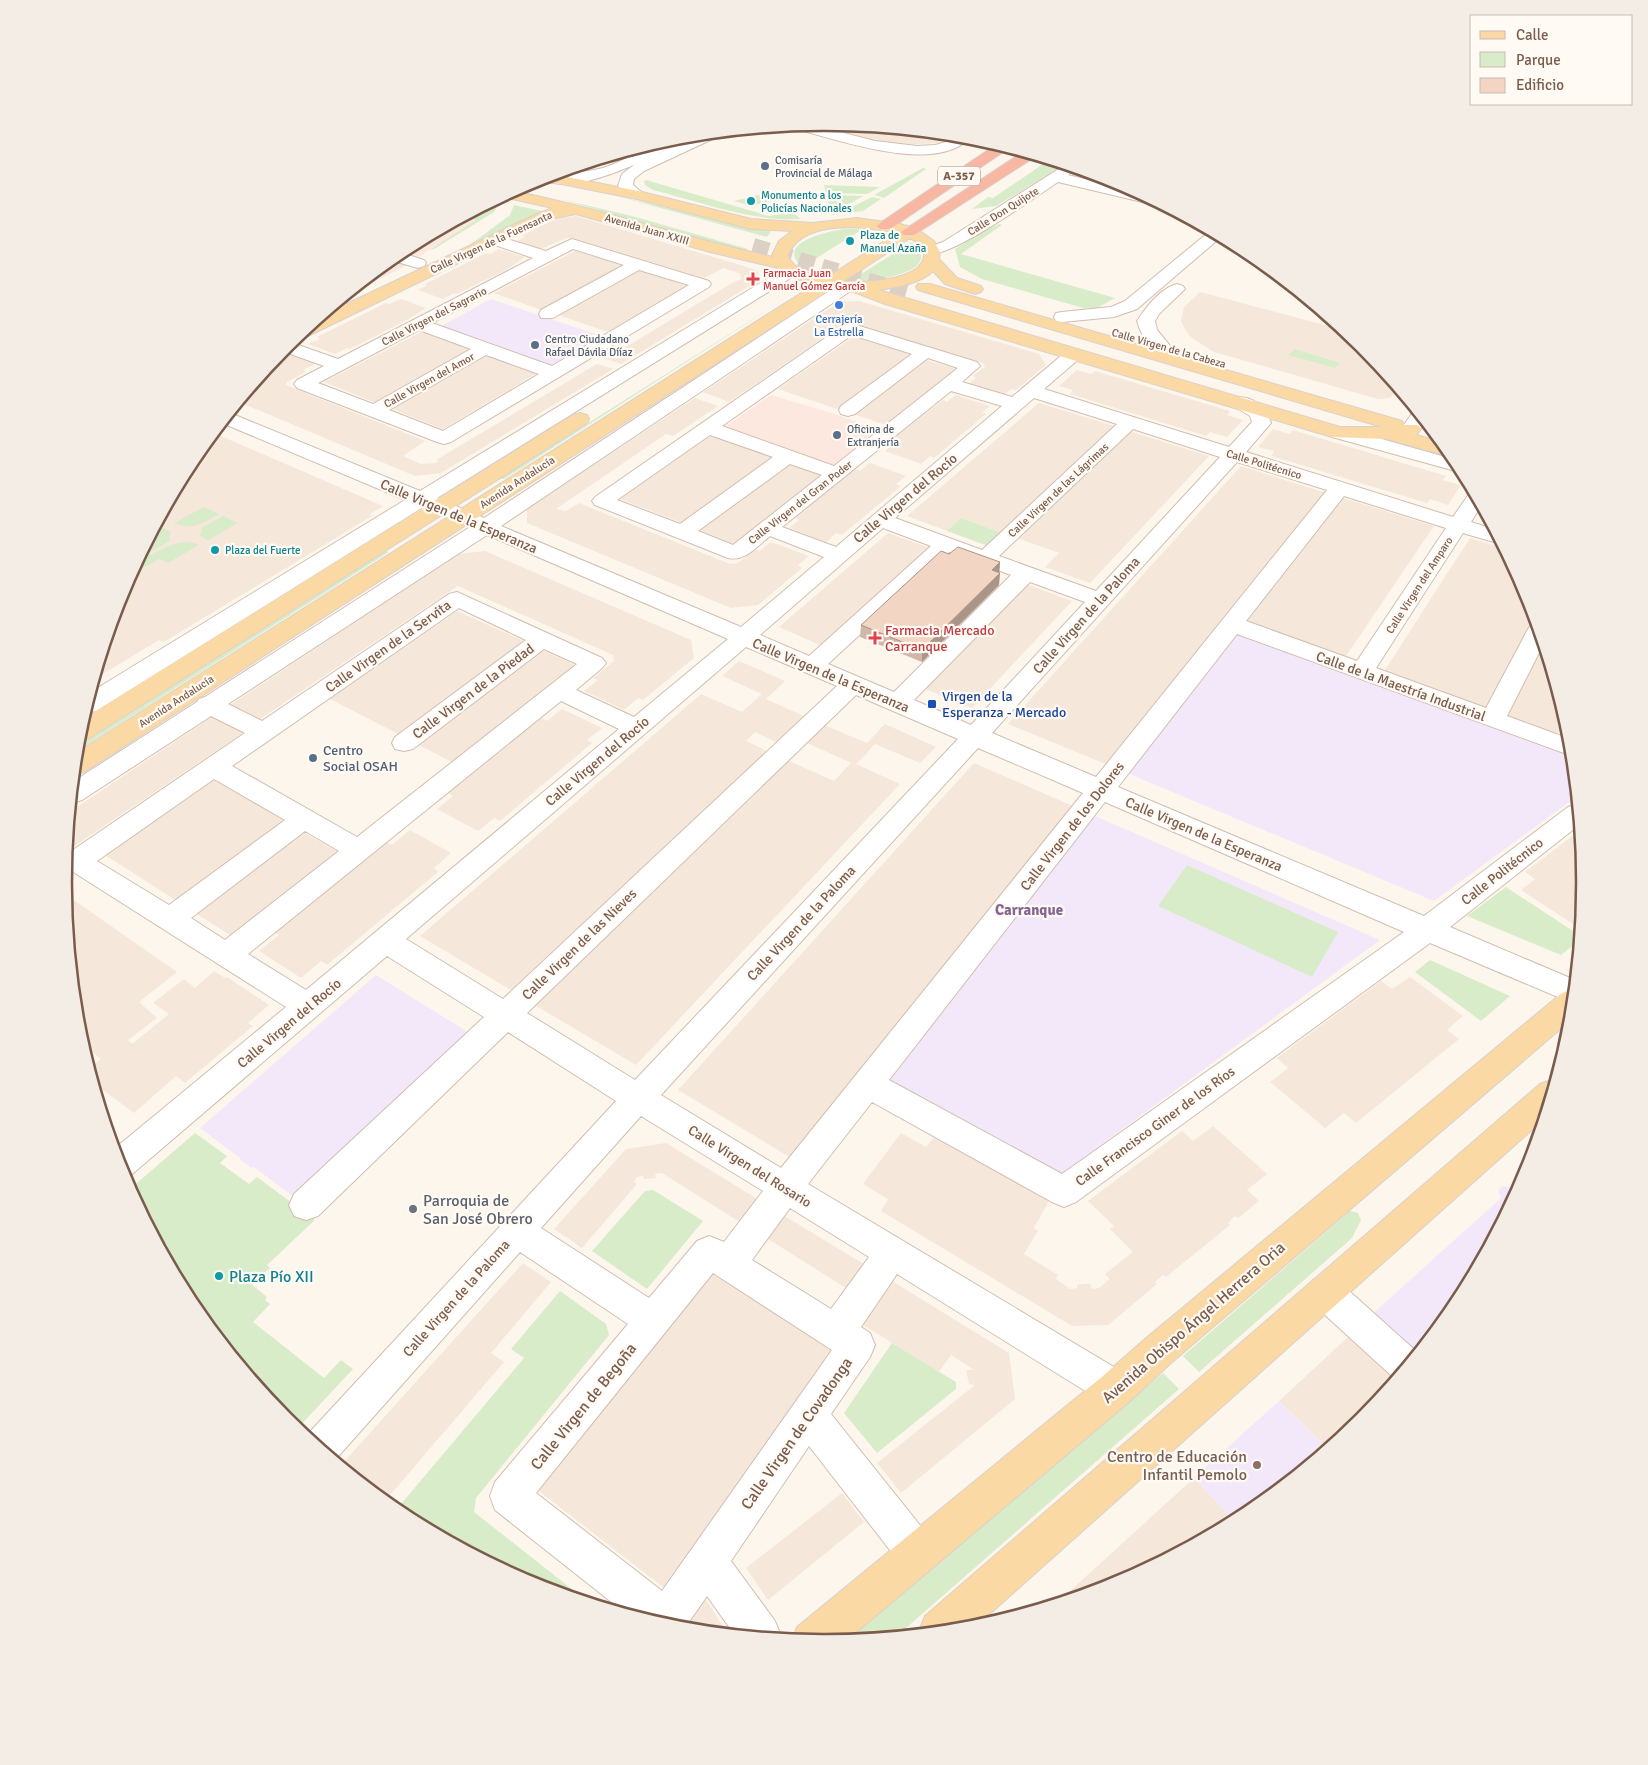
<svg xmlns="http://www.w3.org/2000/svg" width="1648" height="1765" viewBox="0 0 1648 1765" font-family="Signika,sans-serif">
  <rect width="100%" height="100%" fill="#fdf6ec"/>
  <path fill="#f5e8da" d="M824 122 955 135 937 143 902 145 867 139 808 124Z
    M576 216 757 270 761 279 621 364 606 359 732 283 743 278H740L741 274 724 268 704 278 573 238H567L540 249 515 242 524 237 521 236 557 218Z
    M499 249 525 257 508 269 457 294 454 293 443 299 418 290 427 285 425 284 486 253 490 254Z
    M575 251 625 266 544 311 494 293Z
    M392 259 409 264 349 294Z
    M636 269 687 286 608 332 555 314Z
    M1200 292 1344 330 1362 345 1398 389 1390 398 1378 399 1214 352 1192 338 1186 331 1181 321 1184 307Z
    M401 299 426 308 405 321 350 349 347 348 335 354 308 344 320 339 317 337 386 303 389 304Z
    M859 301 1039 354 1046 365 1016 390 1011 389 1003 395 969 384 976 378 973 376 985 367 983 363 846 322 729 402 703 392 839 302Z
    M423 331 474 349 376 403 324 382Z
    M853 337 913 355 840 410 778 389Z
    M485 353 539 372 443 429 387 407Z
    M289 354 315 364 303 370 306 372 287 382 286 385 425 441 403 456 421 464 435 463 438 461 436 460 597 364 613 369 441 473 415 476 239 402 274 360Z
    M926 360 957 369 886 425 853 414Z
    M1077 370 1091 374 1095 371 1230 411 1227 415 1243 420 1227 437 1210 432 1206 436 1070 394 1073 390 1059 386Z
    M956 395 990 406 982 413 986 414 934 458 930 456 921 464 885 451 893 444 889 442 917 420 943 400 947 402Z
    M695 398 718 406 673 436 666 434 556 509 566 511 579 503 730 564 738 563 755 549 760 551 771 542 809 556 798 565 802 568 758 605 731 608 527 523V509Z
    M1039 403 1114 426 1002 533 961 518 947 531 907 516Z
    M1273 429 1290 434 1293 430 1446 476 1443 480 1461 485 1448 505 1430 499 1427 503 1271 456 1274 451 1258 447Z
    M1129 431 1209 456 1090 583 1045 567 1059 553 1017 538Z
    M214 433 383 506 370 514 372 516 164 642 159 640 98 677 102 680 93 685 122 591 192 460Z
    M712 435 775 458 685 524 620 499Z
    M789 463 822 475 734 544 699 530Z
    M870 463 906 476 896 484 901 486 842 535 836 533 826 542 789 528 799 520 794 517 855 469 860 471Z
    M1241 466 1326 493 1108 765 1008 724Z
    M1343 498 1434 526 1344 659 1245 623Z
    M888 533 930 548 822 646 779 627Z
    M1470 538 1503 548 1526 592 1534 618 1484 709 1383 673Z
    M485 551 691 640 694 658 643 700 638 698 624 710 584 691 598 680 593 678 614 661 613 655 458 586 257 721 229 706 458 554Z
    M1026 584 1072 601 972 708 923 688Z
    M457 611 526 642 400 735 330 699Z
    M1543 646 1565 718 1557 735 1506 717Z
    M540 649 577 666 452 762 415 743Z
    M739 661 785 681 766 699 806 717 778 743 755 732 746 741 769 752 514 992 420 936 701 694 742 712 762 694 722 676Z
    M562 709 602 728 587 740 592 743 500 821 494 818 478 831 437 809 453 796 448 793 542 718 547 721Z
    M216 714 244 732 67 851 71 811Z
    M885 724 936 747 920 763 875 744 860 760 856 764 900 784 636 1065 533 1004 787 760 834 781 851 763 805 742 824 725 867 743Z
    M974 763 1075 807 793 1159 678 1090Z
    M214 780 285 821 177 901 105 855Z
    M300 830 338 852 230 935 192 911Z
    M410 830 451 853 434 868 438 872 327 965 321 961 301 978 259 951 279 935 274 931 386 842 392 845Z
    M1579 831 1584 883 1580 923 1576 926 1521 890 1535 879 1525 872Z
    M65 894 177 972 139 1002 157 1018 128 1040 132 1044 169 1014 153 1003 184 979 195 988 214 971 225 978 227 977 269 1005 248 1023 253 1026 185 1083 176 1076 134 1113 95 1084 90 1068 101 1059 83 1045 78 1031Z
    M1410 977 1463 1016 1447 1030 1459 1039 1356 1123 1344 1113 1325 1128 1270 1082 1288 1068 1277 1058 1381 981 1392 989Z
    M1213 1126 1267 1174 1247 1190 1259 1201 1238 1218 1235 1216 1228 1223 1230 1225 1166 1277 1163 1275 1155 1282 1157 1284 1108 1325 1072 1326 881 1211 888 1199 863 1184 901 1133 926 1147 934 1137 1049 1201 1034 1228 1038 1231 1024 1254 1058 1275 1056 1279 1070 1289 1077 1288V1285L1084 1284H1090L1092 1289 1099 1288 1110 1279 1105 1274 1133 1252 1110 1229 1114 1226 1088 1201 1182 1131 1193 1141Z
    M666 1143 764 1203 746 1226 662 1173 655 1174 656 1178 644 1179 643 1176 637 1177 634 1181 637 1184 582 1248 554 1229 626 1149Z
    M783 1215 867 1266 849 1290 765 1237Z
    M523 1263 551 1282 491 1353 504 1362 385 1501 341 1465Z
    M713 1272 832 1350 664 1588 539 1491Z
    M887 1278 1009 1353 1015 1399 901 1493 877 1463 975 1385 969 1384 966 1370H974L951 1355 939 1372 857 1321Z
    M1348 1337 1394 1380 1361 1420 1327 1448 1279 1401Z
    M1194 1478 1234 1521 1115 1585 1058 1602Z
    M842 1493 864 1522 768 1600 746 1568Z
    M706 1600 727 1633 672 1627Z"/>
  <path fill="#fde8e0" d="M495 201 494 212 434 249 427 251 417 259 398 253Z
    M771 395 832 413 879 430 831 467 723 428Z"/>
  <path fill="#f3e8fa" d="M491 299 553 320 602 336 550 366 439 327Z
    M1237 633 1572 755 1576 797 1434 901 1127 773Z
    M1095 816 1380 940 1057 1177 886 1083Z
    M376 975 471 1034 295 1198 254 1167 251 1168 240 1160V1158L200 1128Z
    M1525 1176 1456 1305 1412 1358 1368 1318 1501 1198 1498 1191 1502 1186 1513 1187Z
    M1279 1401 1327 1448 1246 1515 1234 1521 1194 1478Z"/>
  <path fill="#d8ecc9" d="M1049 160 1064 165 996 206 972 209 988 197 993 198Z
    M923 168 926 169 884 198 874 195Z
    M646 180 769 216 792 212 801 219C752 222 701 202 653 190L645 185 644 181Z
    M824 185 880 187 867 194 826 193Z
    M767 193 777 200 751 206 734 201Z
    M613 195 750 228 771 231 767 237Z
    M826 195 863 196 849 204 829 205Z
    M872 197 881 199 863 211 832 215 830 207 854 206Z
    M560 199 632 216 748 249 744 252Z
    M495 201 497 207 494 212 434 249H431L476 220 466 216Z
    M514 205 547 212 463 250 510 215Z
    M999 224 1002 225 961 254 1115 298 1097 308H1083L982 279 960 267 955 249 990 227H993Z
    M845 229H863L802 267C774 242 830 231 845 229Z
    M912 242C948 274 867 282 850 281Z
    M785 299 504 479H502L501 478Z
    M1295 349 1340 363 1335 368 1288 355Z
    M204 507 219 514C204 523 191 531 174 523Z
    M223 516 238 523 208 540 200 536 202 531 201 528Z
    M961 518 1002 533 988 546 947 531Z
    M164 528 171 532 169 537 171 540 148 553 151 555C167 547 181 537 199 545L168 563 159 559 131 575 152 535Z
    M386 551 389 552 77 751V747Z
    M1187 865 1338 932 1312 977 1158 906Z
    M1506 887 1579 935V941L1561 955 1467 916Z
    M1430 960 1510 996 1481 1021 1415 972Z
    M195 1133 227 1156 220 1163 249 1184 257 1177 315 1220 267 1265 270 1268 252 1285 267 1297 265 1300 270 1304 253 1322 324 1378 341 1360 353 1369 297 1429 286 1420 192 1305 130 1189Z
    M653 1190 703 1221 647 1289 592 1251 645 1191Z
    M1350 1211 1358 1213 1361 1220 1352 1238 1199 1372 1183 1356Z
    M560 1291 606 1324 609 1335 476 1498 474 1512 587 1601 533 1585 396 1510 524 1358 511 1349Z
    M892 1343 956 1382V1389L877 1453 844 1413Z
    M1163 1373 1179 1389 897 1636 852 1640 863 1627Z"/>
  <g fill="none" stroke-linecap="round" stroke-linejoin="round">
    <path stroke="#dcd0c4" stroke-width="16" stroke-dasharray="16 8" stroke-linecap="butt" d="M753 246 913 294"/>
    <g stroke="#d1beb0" stroke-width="2">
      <path id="minor" d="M809 124 875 141 917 146 935 145 946 142 956 135 970 137C937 176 835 139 793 128L792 125Z
        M720 132 719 136 644 171 634 179 633 185 645 195 643 198H633L618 186 622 174 634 165 700 134Z
        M690 136 688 139C652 156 589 192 549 182L547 179 549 176C567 172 585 173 603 168 632 159 659 134 690 136Z
        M1065 165 1077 169 1068 175 1138 192 1160 204 1155 205 1058 182C1035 197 949 260 926 254L924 251 926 248 943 242Z
        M1210 231 1221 237 1137 309 1114 317 1062 322 1056 321 1054 317 1056 313 1062 312 1111 307 1125 301Z
        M494 235 546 251 572 239 709 281 711 284 709 287 451 442 444 444 437 442 297 388 294 384 297 380 324 366 282 351 290 342 338 359 533 258 489 243 486 240 489 237ZM573 249 624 265 541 310 539 314 541 318H553L639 270 689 285 552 366 432 323ZM419 330 471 349 373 404 318 383ZM486 355 539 374 443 431 389 410Z
        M399 252 424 260 426 263 424 266 418 268 390 260Z
        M791 266 797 268 799 271 797 274 437 498 484 518 840 284H852L854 287 852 290 501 526 741 627 824 557 770 536C757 546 745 562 728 558L595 505 592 501 595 497 844 325 850 324 856 325 977 362 980 366 962 382 1012 397 1068 350 1074 349 1080 350 1083 354 1080 358 1044 389 1229 447 1252 422 1250 416 1234 406 1232 402 1234 398C1251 394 1267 408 1271 423L1246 452 1453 517 1469 494 1473 493 1481 506 1471 522 1493 529 1500 543 1490 541 1463 533 1376 668 1486 708 1527 631 1530 626 1536 624 1543 645 1507 716 1570 739 1572 756 1237 634 1118 787 1424 916 1568 807 1577 804 1579 825 1450 927 1575 980 1572 1003 1430 943 1076 1202 1064 1207 1052 1202 872 1102 808 1184 1129 1376 1134 1389 1129 1402 1116 1407 1103 1402 897 1274 861 1327 870 1333 875 1345 870 1357 831 1414 931 1539 937 1553 931 1567 917 1573 903 1567 809 1446 731 1561 775 1621 781 1636 780 1638 734 1634 707 1596 684 1629 675 1628 624 1612 495 1510 490 1496 495 1482 628 1324 520 1252 335 1460 306 1436 616 1101 508 1032 318 1216 306 1220 294 1216 289 1205 294 1194 484 1017 387 956 131 1175 124 1178 114 1149 286 1007 67 868 65 865 67 854 245 733 211 716 82 800 73 803 74 781 197 702 199 699 205 697 470 527 423 507 96 711 85 712 91 692 405 500 222 423 230 413 420 491 785 268ZM852 335 912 354 841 406 839 410 841 414 848 416 855 414 928 358 958 368 834 466 722 426ZM951 391 1002 406 836 547 782 527ZM1034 398 1117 424 982 550 895 518ZM1133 429 1220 457 1096 591 999 556ZM710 435 773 457 680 524 617 500ZM1237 462 1327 490 1096 777 992 733ZM790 464 822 475 733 545 698 531ZM1344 496 1446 528 1357 661 1246 621ZM883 528 931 546 809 656 760 635ZM487 535 728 639 634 717 576 690 602 668 606 663 602 658 457 592 449 594 262 721 228 704ZM949 552 1011 575 894 692 828 664ZM1030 582 1085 602 971 725 914 700ZM459 608 526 640 395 737 392 743 395 749 404 751 413 749 544 649 577 664 357 837 232 766ZM746 647 837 686 503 999 406 939ZM856 695 958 739 635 1080 527 1013ZM561 701 619 729 306 990 248 954ZM978 748 1083 793 781 1168 661 1095ZM214 779 285 820 169 905 97 861ZM1105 802 1404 932 1062 1174 889 1080ZM305 831 339 851 225 940 191 918ZM641 1116 763 1191 724 1242 709 1236 697 1241 649 1298 541 1228ZM790 1208 869 1257 831 1309 752 1260ZM713 1273 832 1350 662 1591 536 1493Z
        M1177 284 1183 286 1185 289 1159 314 1155 321 1157 330 1171 347 1168 351C1152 355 1141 335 1137 321 1146 307 1161 288 1177 284Z
        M339 302 352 306 354 310 352 314 346 315 329 310Z
        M1416 411 1425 422 1418 433 1411 435 1404 433 1401 429 1413 412Z
        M1339 427 1456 460 1463 473 1332 437 1329 433 1332 429Z
        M1325 1276 1337 1280 1417 1352 1395 1379 1313 1304 1307 1292 1313 1280Z"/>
    </g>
    <g stroke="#dad1cd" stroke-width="2">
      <path id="major" d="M552 174 638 191 751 219 813 223 857 218 900 224 917 229 934 241 940 252 939 259 957 278 981 286 983 289 981 292 975 294 945 284 933 271C920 284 897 287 879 290L1340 427H1382L918 290 916 287 918 284H930L1402 421 1404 425H1418L1421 429 1418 433 1413 434 1441 442 1452 455 1441 454 1387 439 1332 437 885 304 854 292 831 289 84 772 74 774 76 753 814 285 786 275 778 268 710 252 576 214 549 219 308 336H297L321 316 539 213 553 208 502 197 513 191C601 208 685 238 773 257L772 255 779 241 792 231 751 229 637 199 536 179ZM865 228 897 233 826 278C811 275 793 270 788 255 800 227 839 226 865 228ZM910 238C917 242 924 247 924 255 923 281 862 283 844 281Z
        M580 413 587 415 589 419 587 423 88 739 78 741 83 719 573 415Z
        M1574 989 1571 1020 1171 1363 1129 1402 846 1641 824 1643 792 1640 797 1627 1103 1376 1145 1339 1562 993Z
        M1551 1080 1554 1081 1543 1120 975 1627 920 1633 919 1631 925 1616 1540 1084Z"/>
    </g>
    <g stroke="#dad1cd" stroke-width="2">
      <path id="highway" d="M997 144 1009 148 890 229H880L877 226 880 223Z
        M1023 152 1036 156 914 235H904L901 232Z"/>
    </g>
    <use href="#minor" fill="#fff" fill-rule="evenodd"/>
    <use href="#major" fill="#fbd9a5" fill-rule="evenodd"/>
    <use href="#highway" fill="#f7b7a3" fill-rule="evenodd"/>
  </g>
  <path fill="#d1b7a8" d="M949 554 1000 562 999 585 922 662 860 637 861 625Z"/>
  <path fill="#aa9588" d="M1000 562 999 574 992 570Z
    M1000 573 999 585 922 662V650Z"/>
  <path fill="#f3d5c3" stroke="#aa9588" d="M958 547 1000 562 992 570 1000 573 922 650 861 625 941 551 949 554Z"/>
  <g fill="#5c6f8a" stroke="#fffaf3" stroke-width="2">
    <circle cx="765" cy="166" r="5"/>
    <circle cx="535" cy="345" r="5"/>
    <circle cx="837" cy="435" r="5"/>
    <circle cx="313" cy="758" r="5"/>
  </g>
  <g fill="#0f9aa8" stroke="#fffaf3" stroke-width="2">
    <circle cx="751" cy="201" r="5"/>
    <circle cx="850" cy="241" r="5"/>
    <circle cx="215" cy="550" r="5"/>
    <circle cx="219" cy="1276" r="5"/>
  </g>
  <g fill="#e0444e" stroke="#fffaf3" stroke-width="2">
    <path d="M750.5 271.5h5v5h5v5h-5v5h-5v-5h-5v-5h5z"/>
    <path d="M872.5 630.5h5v5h5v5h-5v5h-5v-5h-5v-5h5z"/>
  </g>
  <circle fill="#3f7fe0" stroke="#fffaf3" stroke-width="2" cx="839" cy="305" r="5"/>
  <rect fill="#1a4fb4" stroke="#fffaf3" stroke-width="2" x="927" y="699" width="10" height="10" rx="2.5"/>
  <circle fill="#6b7280" stroke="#fffaf3" stroke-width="2" cx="413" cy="1209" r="5"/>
  <circle fill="#8d6e63" stroke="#fffaf3" stroke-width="2" cx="1257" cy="1465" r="5"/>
  <g text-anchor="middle" stroke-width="4.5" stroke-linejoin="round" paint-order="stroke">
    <g font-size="11" fill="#4e5e75" stroke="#fffaf3" text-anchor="start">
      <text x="775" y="164">Comisaría<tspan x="775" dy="13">Provincial de Málaga</tspan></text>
      <text x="545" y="343">Centro Ciudadano<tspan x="545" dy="13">Rafael Dávila Dííaz</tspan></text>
      <text x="847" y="433">Oficina de<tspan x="847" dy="13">Extranjería</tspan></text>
    </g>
    <g font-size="11" fill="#0d838f" stroke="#fffaf3" text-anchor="start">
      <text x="761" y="199">Monumento a los<tspan x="761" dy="13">Policías Nacionales</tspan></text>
      <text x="860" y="239">Plaza de<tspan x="860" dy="13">Manuel Azaña</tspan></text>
      <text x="225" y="554">Plaza del Fuerte</text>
    </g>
    <g font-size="11" fill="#7a5c4d" stroke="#fffaf3">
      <text transform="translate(1003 211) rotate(-32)" y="4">Calle Don Quijote</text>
      <text transform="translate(647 229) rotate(16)" y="4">Avenida Juan XXIII</text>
      <text transform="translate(491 242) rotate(-25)" y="4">Calle Virgen de la Fuensanta</text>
      <text transform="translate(434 316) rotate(-27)" y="4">Calle Virgen del Sagrario</text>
      <text transform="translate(1169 348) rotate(16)" y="4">Calle Virgen de la Cabeza</text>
      <text transform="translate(429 380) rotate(-29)" y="4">Calle Virgen del Amor</text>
      <text transform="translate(1264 464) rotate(17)" y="4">Calle Politécnico</text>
      <text transform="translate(517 482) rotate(-33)" y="4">Avenida Andalucía</text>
      <text transform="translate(1058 490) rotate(-43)" y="4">Calle Virgen de las Lágrimas</text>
      <text transform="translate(800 502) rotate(-38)" y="4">Calle Virgen del Gran Poder</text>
      <text transform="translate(1419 585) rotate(-57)" y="4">Calle Virgen del Amparo</text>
      <text transform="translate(176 701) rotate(-33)" y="4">Avenida Andalucía</text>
    </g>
    <g font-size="11" fill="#be3a42" stroke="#fffaf3" text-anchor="start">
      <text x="763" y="277">Farmacia Juan<tspan x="763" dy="13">Manuel Gómez García</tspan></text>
    </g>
    <g font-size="11" fill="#366cbe" stroke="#fffaf3">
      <text x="839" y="323">Cerrajería<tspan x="839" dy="13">La Estrella</tspan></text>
    </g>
    <rect fill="#fffaf3" stroke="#a28b7f" stroke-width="1" x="938" y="166.5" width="42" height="19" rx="4"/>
    <g font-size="12" font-weight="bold" fill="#7a5c4d">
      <text x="959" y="180">A-357</text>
    </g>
    <g font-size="14" fill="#7a5c4d" stroke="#fffaf3">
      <text transform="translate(905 498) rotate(-40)" y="5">Calle Virgen del Rocío</text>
      <text transform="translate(459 516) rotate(23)" y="5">Calle Virgen de la Esperanza</text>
      <text transform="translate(1086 615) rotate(-48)" y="5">Calle Virgen de la Paloma</text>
      <text transform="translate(388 646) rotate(-35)" y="5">Calle Virgen de la Servita</text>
      <text transform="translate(831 675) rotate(23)" y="5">Calle Virgen de la Esperanza</text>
      <text transform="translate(1401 686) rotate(20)" y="5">Calle de la Maestría Industrial</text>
      <text transform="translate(473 691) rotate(-37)" y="5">Calle Virgen de la Piedad</text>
      <text transform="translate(597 761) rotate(-40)" y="5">Calle Virgen del Rocío</text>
      <text transform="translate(1072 826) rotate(-52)" y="5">Calle Virgen de los Dolores</text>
      <text transform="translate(1204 834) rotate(23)" y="5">Calle Virgen de la Esperanza</text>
      <text transform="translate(1502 871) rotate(-38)" y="5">Calle Politécnico</text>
      <text transform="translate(801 923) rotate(-47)" y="5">Calle Virgen de la Paloma</text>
      <text transform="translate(579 944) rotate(-44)" y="5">Calle Virgen de las Nieves</text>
      <text transform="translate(289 1023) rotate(-40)" y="5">Calle Virgen del Rocío</text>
      <text transform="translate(1155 1126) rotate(-36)" y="5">Calle Francisco Giner de los Ríos</text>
      <text transform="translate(750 1166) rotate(32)" y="5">Calle Virgen del Rosario</text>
      <text transform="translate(456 1298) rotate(-48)" y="5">Calle Virgen de la Paloma</text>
    </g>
    <g font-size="14" fill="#be3a42" stroke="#fffaf3" text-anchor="start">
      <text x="885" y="635">Farmacia Mercado<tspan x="885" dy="16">Carranque</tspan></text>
    </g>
    <g font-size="14" fill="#164399" stroke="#fffaf3" text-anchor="start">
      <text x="942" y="701">Virgen de la<tspan x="942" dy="16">Esperanza - Mercado</tspan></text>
    </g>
    <g font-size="14" fill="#4e5e75" stroke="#fffaf3" text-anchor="start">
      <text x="323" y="755">Centro<tspan x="323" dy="16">Social OSAH</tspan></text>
    </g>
    <g font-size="15" font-weight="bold" fill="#846695" stroke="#fffaf3">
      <text x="1029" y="915">Carranque</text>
    </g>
    <g font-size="16" fill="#5b616d" stroke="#fffaf3" text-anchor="start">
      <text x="423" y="1206">Parroquia de<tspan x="423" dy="18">San José Obrero</tspan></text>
    </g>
    <g font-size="16" fill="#0d838f" stroke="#fffaf3" text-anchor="start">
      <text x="229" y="1282">Plaza Pío XII</text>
    </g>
    <g font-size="16" fill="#7a5c4d" stroke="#fffaf3">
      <text transform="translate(1193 1322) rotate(-41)" y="6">Avenida Obispo Ángel Herrera Oria</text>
      <text transform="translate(583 1406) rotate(-51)" y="6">Calle Virgen de Begoña</text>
      <text transform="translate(796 1433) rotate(-55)" y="6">Calle Virgen de Covadonga</text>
    </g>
    <g font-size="16" fill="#785e54" stroke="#fffaf3" text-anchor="end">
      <text x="1247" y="1462">Centro de Educación<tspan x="1247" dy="18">Infantil Pemolo</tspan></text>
    </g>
  </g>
  <path d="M0 0H1648V1765H0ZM823 131H825A751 751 0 0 1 1576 882V883A751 751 0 0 1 825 1634H823A751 751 0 0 1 72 883V882A751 751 0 0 1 823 131Z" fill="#f4ede6" fill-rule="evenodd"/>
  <path fill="none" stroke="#7a5c4d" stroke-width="2.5" d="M823 131H825A751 751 0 0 1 1576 882V883A751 751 0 0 1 825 1634H823A751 751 0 0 1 72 883V882A751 751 0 0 1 823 131Z"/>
  <rect x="1470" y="15" width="162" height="90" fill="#fffaf3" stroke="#cabbb1"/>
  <rect x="1480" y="31" width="25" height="8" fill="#fbd9a5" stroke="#cabbb1"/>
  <text x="1516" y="40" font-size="15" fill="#7a5c4d">Calle</text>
  <rect x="1480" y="52" width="25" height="15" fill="#d8ecc9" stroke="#cabbb1"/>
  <text x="1516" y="65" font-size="15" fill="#7a5c4d">Parque</text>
  <rect x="1480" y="78" width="25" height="15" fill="#f3d5c3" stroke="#cabbb1"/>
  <text x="1516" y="90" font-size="15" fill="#7a5c4d">Edificio</text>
</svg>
